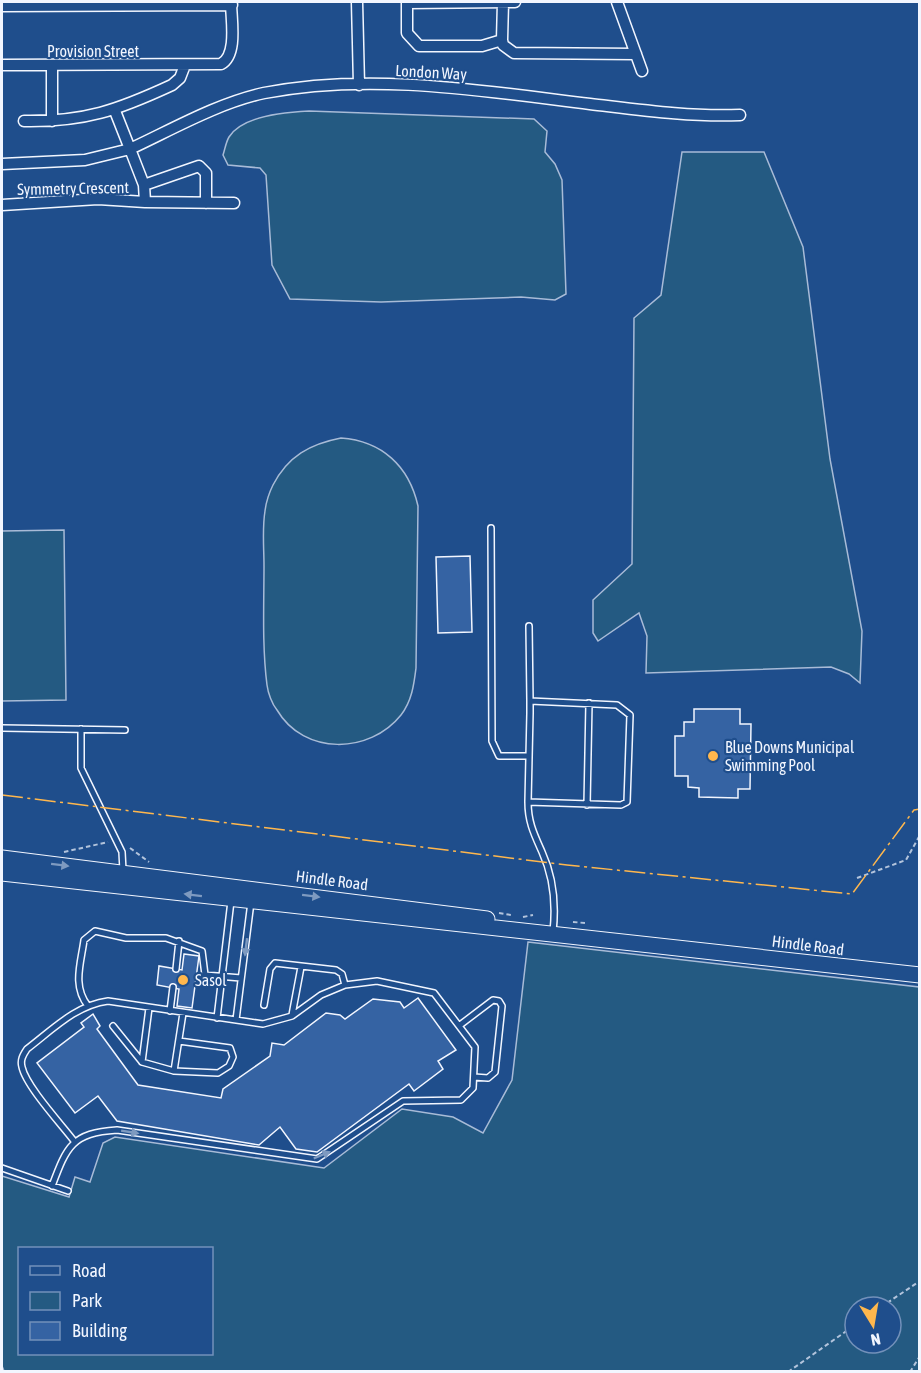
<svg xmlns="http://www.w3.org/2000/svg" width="921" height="1373" viewBox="0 0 921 1373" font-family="'Asap Condensed',sans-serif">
  <rect width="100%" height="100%" fill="#1f4e8c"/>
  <path fill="#245a82" stroke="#a8bbd7" stroke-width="1.5" fill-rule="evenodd" d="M309 111 534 119 547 131 545 152 555 164 562 180 566 294 555 300 521 297 381 302 290 299 272 265 266 175 260 168 228 165 223 155C225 149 226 142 229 137 242 116 287 112 309 111Z
    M682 152H764L803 247 830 459 862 631 860 683 849 674 831 667 646 673 647 636 639 613 598 641 593 633V600L632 564 634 318 661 295Z
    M341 438C382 441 409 466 418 506L416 668C414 684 412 701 401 715 370 754 304 756 277 710 272 704 268 693 267 685 262 646 264 605 264 566 264 548 262 529 265 511 266 503 269 493 273 485 288 456 310 444 341 438Z
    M64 530 66 700 2 701V531Z
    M528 942 919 987V1371H4L2 1366V1176L69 1197 75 1177 90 1182 103 1143 115 1137 324 1168 402 1109 453 1117 483 1133 512 1080ZM20 1248H212V1354H20ZM855 1307H891V1343H855Z"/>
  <path fill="#3563a3" stroke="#f2f6ff" stroke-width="1.5" d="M470 556 472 632 438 633 436 557Z
    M694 709H740V724H751L750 789H738V798L699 797V788L688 787V776H675V736H684V722H694Z
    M184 954 199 956 192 1008 177 1006 179 989 157 985 159 966 182 970Z
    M418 998 456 1050 438 1061 443 1069 414 1091 409 1084 317 1152 296 1149 280 1127 259 1145 117 1121 98 1096 75 1113 37 1063 84 1027 81 1023 93 1014 100 1026 97 1029 138 1085 221 1098 223 1089 270 1056 272 1043 284 1045 326 1013 340 1015 345 1019 373 999 400 1002 404 1008Z"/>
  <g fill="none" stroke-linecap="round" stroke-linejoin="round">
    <g stroke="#f2f6ff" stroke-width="8">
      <path id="lane" d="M491 528 492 741 499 756H529
        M529 626 530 701
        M2 728 125 730
        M81 729V768L122 852 123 871
        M528 802 621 805 627 802 630 715 617 705 530 701V713L528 802C528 822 534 834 542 852 553 876 556 905 553 932
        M587 805 589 703
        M176 969 179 941
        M264 1005 270 969 275 963 336 970 342 974 345 985
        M88 1006C72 986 81 963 84 940L95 931 126 938H166L202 951 205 975 241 978
        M170 1011 173 987
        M292 1015 301 967
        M217 1018 231 901
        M236 1020 251 902
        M460 1025 493 1000 499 1001 502 1006 495 1072 488 1078 474 1077
        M113 1026 142 1062 174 1071 218 1073 229 1066 233 1057 230 1048 179 1041
        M142 1062 149 1008
        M174 1071 183 1013
        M2 1168 68 1191
        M52 1186C67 1146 72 1133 117 1130L317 1159 403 1101 461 1100 473 1088 475 1047 434 993 377 981 345 985 321 995 292 1016 263 1024 108 1001C76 1005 52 1030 27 1049 23 1055 20 1060 22 1067 26 1086 61 1124 74 1141"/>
    </g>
    <g stroke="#f2f6ff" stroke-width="13">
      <path id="street" d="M357 2 359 85
        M407 2V33L419 46H482L502 40
        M503 2 502 40 503 45 514 53 636 54
        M617 2 642 71
        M407 3 515 2
        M2 6 232 5
        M2 65 221 64C238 55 231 19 231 2
        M52 66V121
        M115 111 130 149C173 129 218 103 264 93 371 72 484 91 590 104 641 110 689 117 740 115
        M24 121C85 122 118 110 172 85L180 78 185 65
        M2 164 85 160 130 149 144 185 145 202 234 203
        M144 185 199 166 206 173V203
        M2 205 98 199 145 202"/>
    </g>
    <g stroke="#f2f6ff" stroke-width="17">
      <path id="secondary" d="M2 858 487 919
        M2 873 920 975"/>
    </g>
    <path stroke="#b3c4dc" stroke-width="2" stroke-dasharray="4.5 3" stroke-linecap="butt" d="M130 848 149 862
      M64 852 108 842
      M857 878 906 860 920 835
      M499 913 511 915
      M523 917 533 915
      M573 922 585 923
      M881 1307 920 1281
      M788 1372 855 1325
      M910 1372 920 1356"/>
    <use href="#lane" stroke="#1f4e8c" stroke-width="5"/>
    <use href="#street" stroke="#1f4e8c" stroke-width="10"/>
    <use href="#secondary" stroke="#1f4e8c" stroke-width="15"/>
    <path stroke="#ffb74d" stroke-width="1.5" stroke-dasharray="21 4.5 3 4.5" stroke-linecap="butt" d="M2 795 567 865 852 894 914 810 920 809"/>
  </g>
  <defs><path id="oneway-solid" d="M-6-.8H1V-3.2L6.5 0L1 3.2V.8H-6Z" transform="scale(1.5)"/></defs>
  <g fill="#7e9ac0">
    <use href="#oneway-solid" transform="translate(60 865) rotate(7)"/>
    <use href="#oneway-solid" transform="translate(193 895) rotate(-173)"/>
    <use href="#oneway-solid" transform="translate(311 896) rotate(7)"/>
    <use href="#oneway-solid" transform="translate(246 947) rotate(97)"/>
    <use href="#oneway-solid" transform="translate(130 1132) rotate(9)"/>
    <use href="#oneway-solid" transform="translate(322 1155) rotate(-23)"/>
  </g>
  <g fill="#ffb74d" stroke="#1f4e8c" stroke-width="2">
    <circle cx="713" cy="756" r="6"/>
    <circle cx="183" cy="980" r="6"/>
  </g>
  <g text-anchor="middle" stroke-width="4.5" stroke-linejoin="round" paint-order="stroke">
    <g font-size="16" fill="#f2f6ff" stroke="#1f4e8c">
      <text x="93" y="57">Provision Street</text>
      <text transform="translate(431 72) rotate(3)" y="6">London Way</text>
      <text transform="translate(73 188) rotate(-1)" y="6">Symmetry Crescent</text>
      <text transform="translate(332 880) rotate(7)" y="6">Hindle Road</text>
      <text transform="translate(808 945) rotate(7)" y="6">Hindle Road</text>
    </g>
    <g font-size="16" fill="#f2f6ff" stroke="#1f4e8c" text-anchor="start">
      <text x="725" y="753">Blue Downs Municipal<tspan x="725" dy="18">Swimming Pool</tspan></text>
      <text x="195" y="986">Sasol</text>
    </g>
  </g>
  <rect width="921" height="1373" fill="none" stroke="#f2f6ff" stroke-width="6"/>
  <rect x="18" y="1247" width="195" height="108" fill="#1f4e8c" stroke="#7391ba" stroke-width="1.5"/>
  <rect x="30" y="1266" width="30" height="9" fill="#1f4e8c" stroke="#7391ba" stroke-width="1.5"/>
  <text x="72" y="1277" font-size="18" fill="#f2f6ff">Road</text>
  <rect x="30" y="1292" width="30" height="18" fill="#245a82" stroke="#7391ba" stroke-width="1.5"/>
  <text x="72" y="1307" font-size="18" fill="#f2f6ff">Park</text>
  <rect x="30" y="1322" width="30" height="18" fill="#3563a3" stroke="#7391ba" stroke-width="1.5"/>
  <text x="72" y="1337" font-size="18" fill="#f2f6ff">Building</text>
  <g transform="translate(873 1325) rotate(169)"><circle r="28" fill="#1f4e8c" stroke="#7391ba" stroke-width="1.5"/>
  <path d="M0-4.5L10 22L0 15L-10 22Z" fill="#ffb74d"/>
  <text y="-9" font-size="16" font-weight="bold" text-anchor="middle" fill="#f2f6ff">N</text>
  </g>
</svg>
